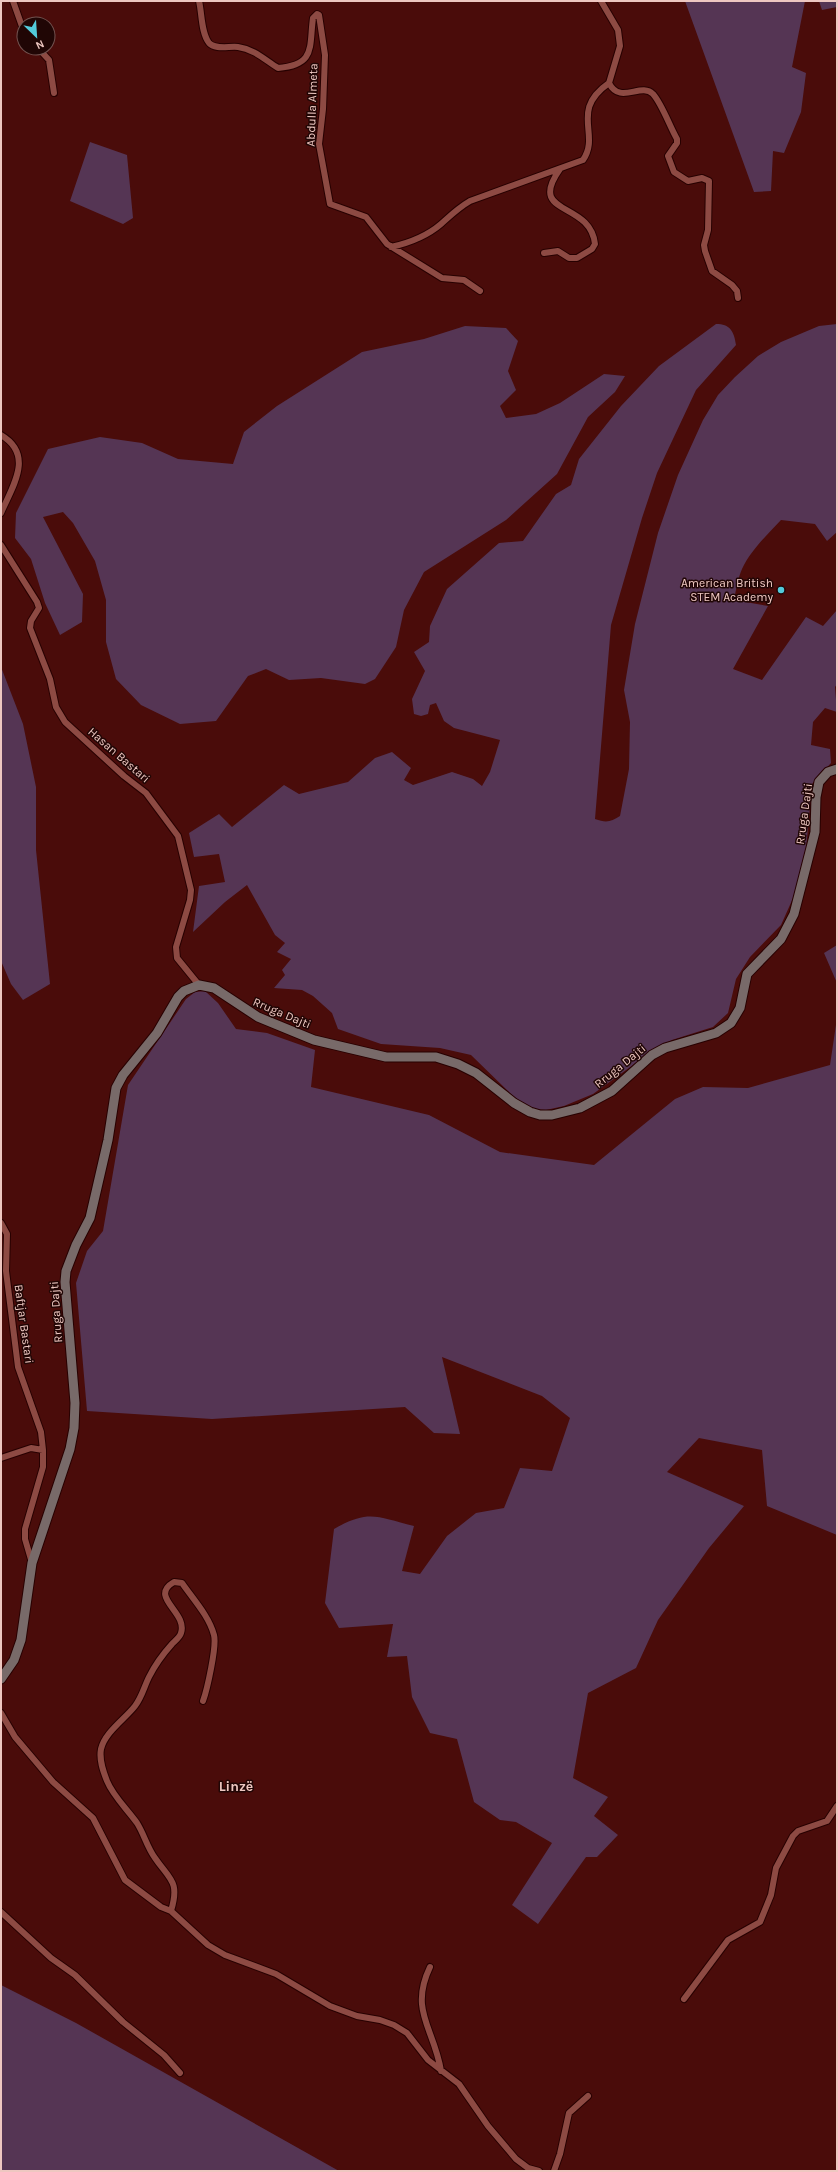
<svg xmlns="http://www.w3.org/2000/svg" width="838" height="2172" viewBox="0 0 838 2172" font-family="Karla,sans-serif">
  <rect width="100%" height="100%" fill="#4a0c0a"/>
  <path fill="#553554" d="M685 1H805L792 67 806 73 801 112 784 153 773 151 771 191 754 192Z
    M819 1H837V7L822 10Z
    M90 142 127 155 133 218 123 224 70 201Z
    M716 324C730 324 734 331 736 345L696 390 657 473 642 518 611 625 595 819C606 823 611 822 620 816L629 769 630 722 624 690 635 624 658 533 678 475 703 420 718 395 735 377 758 356 781 342 819 326 837 324V532L827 541 815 524 781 520C767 535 751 550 742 569 738 578 736 590 734 600L768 606 733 669 762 680 806 617 823 626 837 610V684L835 687 837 712 825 708 813 722 811 745 830 749 831 763 812 784 805 860 798 887 781 925 750 957 736 979 728 1013 713 1027 672 1040 655 1049 593 1094 564 1106 546 1110 533 1109 515 1098 471 1055 440 1048 381 1044 338 1029 332 1013 313 996 302 990 274 988 285 975 282 970 291 959 277 952 285 943 275 935 247 885 225 902 193 932 199 886 225 882 219 854 194 857 189 833 219 814 232 827 284 785 299 794 348 782 375 758 392 752 411 768 404 780 413 785 452 772 473 779 482 786 490 772 500 740 454 728 444 721 436 703 430 705 428 714 421 716 414 714 412 699 425 671 414 652 429 642 430 626 447 589 499 543 523 541 556 494 571 485 579 459 621 406 659 366Z
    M465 326 506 328 518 341 508 371 516 390 500 406 506 418 536 414 560 403 604 374 625 376 615 392 588 417 557 474 506 520 424 572 404 610 396 647 375 679 365 684 321 678 289 680 266 669 248 676 216 721 180 724 141 705 116 679 106 642V600L95 561 73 523 63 512 43 517 83 594 82 622 60 635 45 603 31 559 15 538 16 513 48 449 100 437 142 443 178 459 233 464 244 432 277 406 362 352 424 339Z
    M1 667 23 724 36 787V850L50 984 23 1000 11 984 1 961Z
    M837 945V983L824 953Z
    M205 991 218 1003 236 1029 267 1033 315 1050 311 1087 429 1115 500 1152 594 1165 675 1099 703 1087 748 1088 830 1065 837 1018V1535L767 1506 762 1450 699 1438 667 1472 744 1506 709 1548 658 1620 636 1668 588 1693 573 1778 608 1797 594 1816 618 1835 597 1857H586L538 1924 512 1905 552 1843 516 1822 500 1820 474 1802 457 1739 430 1733 412 1697 407 1656 387 1657 393 1624 339 1628 325 1603 334 1529C369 1509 377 1517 414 1526L402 1571 420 1574 447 1536 476 1513 504 1508 520 1468 552 1471 570 1418 542 1396 442 1357 460 1434 434 1433 405 1407 212 1419 87 1411 76 1283 87 1251 103 1231 128 1085 186 999 195 992Z
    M1 1985 76 2023 339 2171H1Z"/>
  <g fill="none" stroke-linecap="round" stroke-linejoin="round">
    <g stroke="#270000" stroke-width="8">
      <path id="street" d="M13 1 24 32
        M199 1C202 13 201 33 209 43 215 50 229 46 238 47 254 49 265 60 278 68 316 65 309 47 313 18L317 14 319 15 325 55 323 109 319 144 330 204 366 217 387 244 442 278 464 280 480 291
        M601 1 618 30 620 46 609 83C620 105 641 82 653 94 662 104 670 127 677 139V143L668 156 674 172 688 181 702 178 709 181 708 230 704 245 705 251 712 271 732 285 737 291 738 298
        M38 48 49 60 54 93
        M391 247C409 243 427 236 441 224 451 215 458 208 470 201L583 160C601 134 569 111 609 83
        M544 253 558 251 569 258H577L592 249 595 244C590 200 526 217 560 169
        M1 435C35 455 12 487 1 513
        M1 545 37 602 39 608 31 621 30 628 50 679 56 707 65 722 124 776 146 793 178 836 191 890 190 900 176 947 177 958 199 985
        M1 1223 7 1234 6 1271 18 1367 41 1432 43 1450
        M1 1458 31 1448 43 1450V1467L25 1529V1539L32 1563
        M1 1713 15 1737 53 1782 93 1818 125 1880 161 1907 171 1911 208 1945 225 1955 276 1974 330 2006 357 2016 380 2020 394 2025 407 2033 428 2060 459 2084 488 2126 516 2159 528 2168 539 2171
        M171 1911C180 1881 170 1880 155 1858 147 1847 144 1834 137 1823 127 1809 113 1796 107 1781 103 1771 99 1760 101 1749 105 1732 125 1719 135 1706 142 1697 144 1687 149 1677 155 1665 163 1654 172 1644 175 1641 180 1637 181 1633 188 1612 148 1597 174 1582L182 1583C193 1599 209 1616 214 1635 217 1646 207 1690 203 1701
        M1 1912 51 1958 75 1975 123 2022 164 2055 180 2073
        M430 1967C409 2011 434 2028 441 2071
        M684 1999 728 1940 760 1922 771 1895 776 1868 793 1836 798 1831 827 1821 837 1806
        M554 2171 560 2154 569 2113 588 2096"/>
    </g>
    <g stroke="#270000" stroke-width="11">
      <path id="secondary" d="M1 1679 14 1660 21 1640 32 1563 70 1449 74 1428 75 1403 65 1282 66 1271 76 1245 90 1218 108 1140 116 1088 123 1075 157 1033 178 997 184 991 199 985 214 988 258 1017 314 1040 386 1057H436L458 1064 476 1073 514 1103 530 1112 540 1115H552L580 1108 612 1091 652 1055 665 1048 716 1033 731 1023 740 1008 747 974 781 939 794 914 815 832 816 797 819 782 828 772 837 769"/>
    </g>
    <use href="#street" stroke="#8d4a43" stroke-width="6"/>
    <use href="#secondary" stroke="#786a69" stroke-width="9"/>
  </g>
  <circle fill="#53cbdb" stroke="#200605" stroke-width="1.5" cx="781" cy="590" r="4"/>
  <g text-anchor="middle" stroke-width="3" stroke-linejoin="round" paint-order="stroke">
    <g font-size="12" fill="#eec7c1" stroke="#200605">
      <text transform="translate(312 105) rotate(-88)" y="4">Abdulla Almeta</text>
      <text transform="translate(119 755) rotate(41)" y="4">Hasan Bastari</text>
      <text transform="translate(804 814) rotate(-82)" y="4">Rruga Dajti</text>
      <text transform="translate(282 1013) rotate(23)" y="4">Rruga Dajti</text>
      <text transform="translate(620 1066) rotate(-39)" y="4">Rruga Dajti</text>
      <text transform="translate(56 1312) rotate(-94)" y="4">Rruga Dajti</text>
      <text transform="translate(24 1324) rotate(82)" y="4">Baftjar Bastari</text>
    </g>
    <g font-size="12" fill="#eec7c1" stroke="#200605" text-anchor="end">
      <text x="773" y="587">American British<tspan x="773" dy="14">STEM Academy</tspan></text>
    </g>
    <g font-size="14" font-weight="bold" fill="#eec7c1" stroke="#200605">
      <text x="236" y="1791">Linzë</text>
    </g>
  </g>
  <rect width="838" height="2172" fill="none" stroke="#eec7c1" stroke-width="4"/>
  <g transform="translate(36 36) rotate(155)"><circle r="19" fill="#200605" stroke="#725350"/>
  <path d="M0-3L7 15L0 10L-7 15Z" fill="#53cbdb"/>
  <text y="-6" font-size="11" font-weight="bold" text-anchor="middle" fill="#eec7c1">N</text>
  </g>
</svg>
